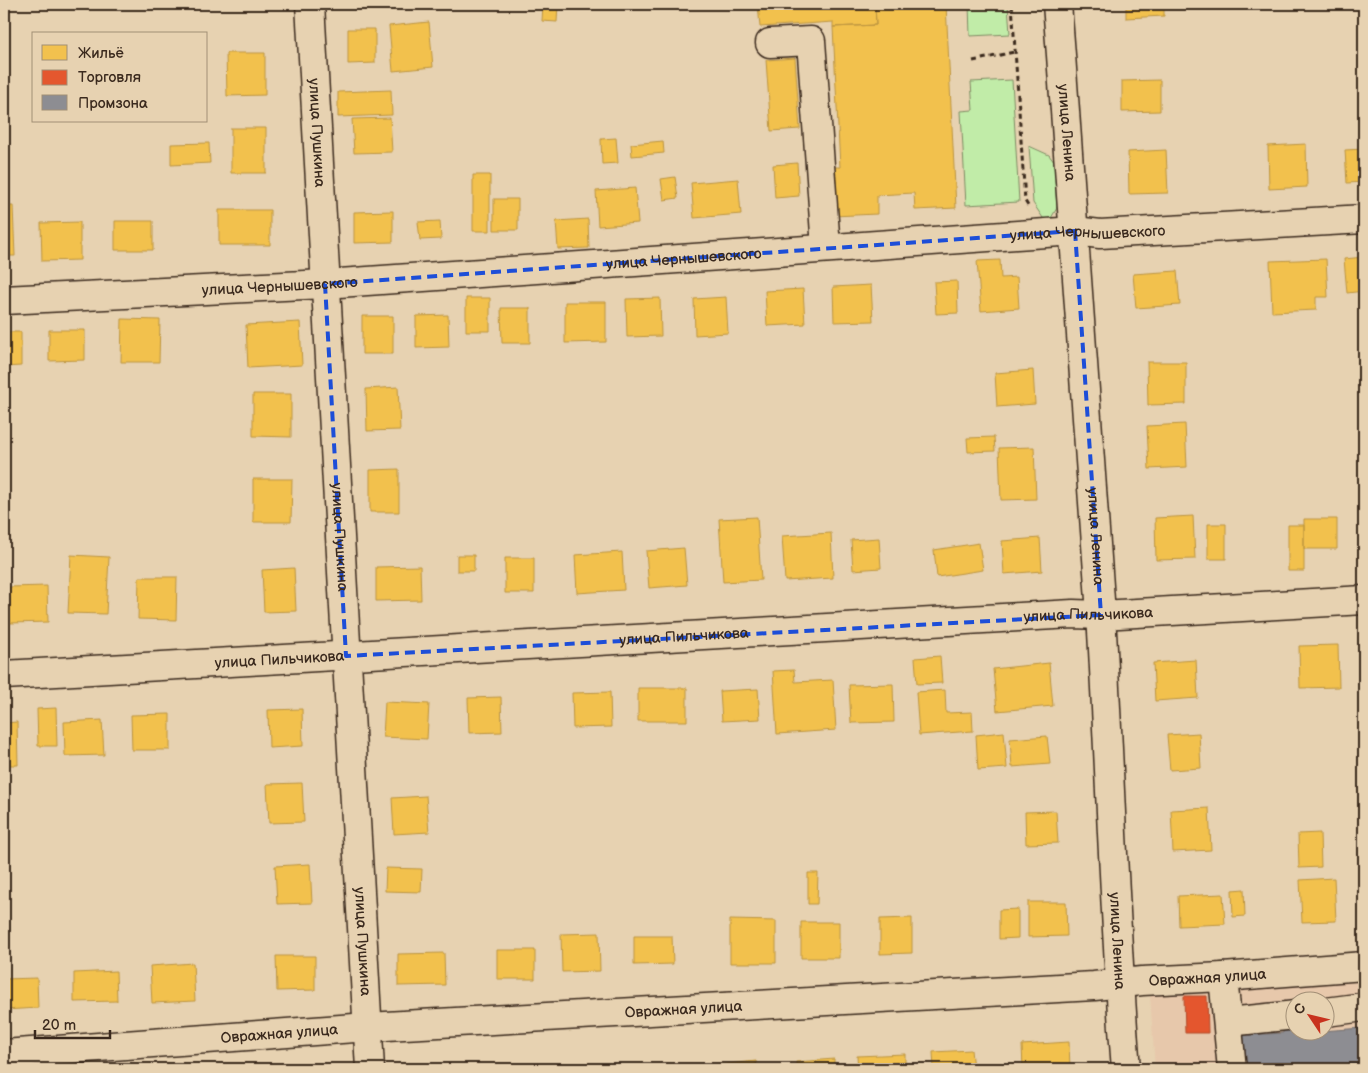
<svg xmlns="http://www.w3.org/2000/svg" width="1368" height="1073" viewBox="0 0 1368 1073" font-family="'Balsamiq Sans',sans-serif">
  <rect width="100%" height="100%" fill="#e7d2b1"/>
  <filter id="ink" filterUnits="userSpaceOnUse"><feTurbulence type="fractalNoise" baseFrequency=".02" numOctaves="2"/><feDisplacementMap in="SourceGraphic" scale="10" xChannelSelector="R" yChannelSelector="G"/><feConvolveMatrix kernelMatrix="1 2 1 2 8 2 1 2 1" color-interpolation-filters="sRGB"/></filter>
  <g filter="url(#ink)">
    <path fill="#e7c8ab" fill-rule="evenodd" d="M1364 974V1069H1155L1150 994ZM1296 1000H1326V1030H1296Z"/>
    <path fill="#c1eca8" stroke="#7e8b63" d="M969 4H1008L1010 34 970 36Z
      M1012 80 1019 202 966 205 961 111 973 110 971 82Z
      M1029 146 1049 155 1054 162 1057 208 1051 218 1045 221 1033 203Z"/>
    <path fill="#f2c14e" stroke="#bb9440" d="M543 4H558L557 22 542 21Z
      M758 4H875L876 25 833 27V22L760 27Z
      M875 4H946L956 208 915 210 914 193 877 195V214L833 216 831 167H840L833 27 876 25Z
      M1126 4H1164V16L1126 18Z
      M429 22 433 67 393 71 389 26Z
      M348 29H375V63L348 64Z
      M226 53H265V95L227 96Z
      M795 58 800 129 771 131 766 60Z
      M1160 80V111L1122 112V81Z
      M391 90 392 115 338 117V92Z
      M390 118 392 152 354 153 352 119Z
      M231 128H266V173H231Z
      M616 138 618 163 602 164 601 139Z
      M663 141 664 153 632 156 631 144Z
      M209 143 210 163 171 165V144Z
      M1306 144 1307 187 1269 189 1268 146Z
      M1364 149V182L1347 183 1345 150Z
      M1166 150 1168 193 1129 194 1128 152Z
      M797 163 799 196 775 198 773 165Z
      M473 175H490V231H473Z
      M675 177 678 198 664 200 661 179Z
      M738 179 741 214 694 218 691 183Z
      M635 188 638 223 598 226 596 191Z
      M494 199H518V230H494Z
      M4 206H13L15 256H4Z
      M219 210H270V245H219Z
      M393 211V242L354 243V212Z
      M588 219 589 248 558 249 556 221Z
      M115 221H153V250H115Z
      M440 221 441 239 420 240 418 222Z
      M80 222V260L42 261 41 223Z
      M1364 257V291L1347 293 1344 259Z
      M1326 259 1328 297H1316V310L1272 312 1270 261Z
      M1000 260 1001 278 1017 277 1019 308 981 311 977 261Z
      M1177 271 1180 305 1136 308 1133 274Z
      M957 281 958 313 936 314 934 282Z
      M871 285 873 321 834 322 833 287Z
      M803 289 805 324 767 326 765 291Z
      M726 297 728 333 695 335 694 299Z
      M466 298H490V331H466Z
      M660 298 661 336 627 337 626 299Z
      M565 302H606V342L565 343Z
      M501 308H530V343H502Z
      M448 315 449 347 416 348V316Z
      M362 316H393V354H362Z
      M122 319 160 320 159 362H121Z
      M300 322 302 365 248 368 246 325Z
      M49 330H85V360L49 361Z
      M4 332H21V366L4 367Z
      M1147 362H1186V404L1148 405Z
      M1033 370 1035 404 997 407 995 373Z
      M398 387 400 430 367 431 366 389Z
      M253 394H291V437L253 436Z
      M1185 424 1187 467 1149 469 1147 426Z
      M994 437 995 451 968 452 967 438Z
      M1034 447 1036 499 1001 500 999 448Z
      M399 469V512H370V470Z
      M253 479H292L291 522H253Z
      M1193 516 1195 559 1156 560 1155 518Z
      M757 517 761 580 723 582 719 519Z
      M1304 519H1337V549H1304Z
      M1208 524H1226V559H1208Z
      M1288 525H1304V571H1288Z
      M831 533 833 578 785 581 782 536Z
      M879 538 881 568 853 570 851 540Z
      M1040 538 1042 571 1004 574 1002 541Z
      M979 543 983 570 937 577 934 550Z
      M684 548 687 585 649 588 646 551Z
      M622 552 624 590 577 593 575 555Z
      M71 555 109 557 106 614 68 613Z
      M457 555H474V571H457Z
      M505 558H534V593H505Z
      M420 566 421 600 376 601V567Z
      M294 568 296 611 264 612 262 570Z
      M139 577H177L176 620 138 619Z
      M47 586 48 622 10 623 9 587Z
      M1338 645 1339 687 1300 688 1299 646Z
      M940 656 942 683 917 684 915 658Z
      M1196 660 1198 698 1155 701 1153 663Z
      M1049 663 1053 706 997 711 993 669Z
      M794 670 795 682 833 680 836 730 777 734 773 671Z
      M893 684 894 722 851 723 849 685Z
      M638 688H687V721H638Z
      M758 689 760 719 722 721 720 691Z
      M945 690 946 713 972 712 973 731 919 735 916 692Z
      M610 692 611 727 573 728 572 693Z
      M501 697 502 732 469 733 468 698Z
      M385 702 429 704 427 739 383 737Z
      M56 708 57 746H38L37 709Z
      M302 709 303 746 269 748 268 710Z
      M170 714V750H132L131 715Z
      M102 720 104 755 65 756 64 722Z
      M17 722 18 765H4V723Z
      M1004 732 1007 768 978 770 976 735Z
      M1199 733 1201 768 1170 770 1167 735Z
      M1047 736 1050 764 1012 767 1010 739Z
      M302 783 304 822 269 823 267 784Z
      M426 796 429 832 394 834 392 798Z
      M1209 808 1211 850 1173 852 1171 810Z
      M1056 811 1058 843 1026 844 1025 812Z
      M1320 833 1321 867 1299 868 1298 834Z
      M310 864 312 903 277 904 275 866Z
      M386 868 422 869 421 892 385 891Z
      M808 873H818L817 904H808Z
      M1334 878 1336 921 1302 922 1300 880Z
      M1244 889 1245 916 1233 917 1232 890Z
      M1223 894 1225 924 1179 926 1178 896Z
      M1028 902H1066L1067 936 1028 937Z
      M1018 909V938L999 939V910Z
      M912 918V953L880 954V919Z
      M730 920 776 921V963H730Z
      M801 922H839V958H801Z
      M599 933 600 971 562 972 561 934Z
      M634 936H672L673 964 634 965Z
      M497 950H535V979H497Z
      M444 953 445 985 398 986V954Z
      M276 956H315V990L277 991Z
      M193 963 195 1001 152 1003 150 966Z
      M116 971 117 1001 74 1002V973Z
      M37 978 38 1008 4 1010V979Z
      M1069 1042 1070 1069H1023L1022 1045Z
      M971 1050 973 1069H934L933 1052Z
      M905 1054V1069H858L857 1056Z
      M834 1059V1069H796V1062Z
      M756 1061 757 1069H719L718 1065Z
      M692 1064V1069H654V1066Z"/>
    <path fill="#e4572e" stroke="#b14a29" d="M1184 996H1207L1208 1033H1185Z"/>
    <path fill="#8d8d92" stroke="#746f6f" d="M1296 1023V1030H1307V1032L1364 1028V1069H1236L1235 1036 1283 1033V1024Z"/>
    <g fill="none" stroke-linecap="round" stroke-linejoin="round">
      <g stroke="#3b2a1e" stroke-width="31">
        <g id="minor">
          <path id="s1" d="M310 4 370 1069"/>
          <path d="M770 43 811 41 826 248"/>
          <path id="s2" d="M4 300 325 284 1046 233 1075 231 1100 234 1364 219"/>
          <path id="s3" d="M4 675 1073 614 1101 615 1364 600"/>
          <path d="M1223 977 1232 1069"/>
          <path d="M1326 1012 1364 1007"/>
          <path d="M1228 1022 1296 1015"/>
          <path id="s4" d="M4 1054 368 1027 1094 986 1142 981 1223 977 1364 966"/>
        </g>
      </g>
      <g stroke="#3b2a1e" stroke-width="31">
        <g id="major">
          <path id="s5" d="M1057 4C1073 207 1088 410 1101 614 1110 766 1114 918 1126 1069"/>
        </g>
      </g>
      <path stroke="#3b2a1e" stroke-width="3" stroke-dasharray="5 4" stroke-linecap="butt" d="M1012 4 1025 201 1030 209
        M973 61 1014 52"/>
      <use href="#minor" stroke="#e7d2b1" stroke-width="28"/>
      <use href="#major" stroke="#e7d2b1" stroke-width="28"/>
    </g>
  </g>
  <path fill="none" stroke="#1d4ed8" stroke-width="4" stroke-dasharray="10 6" stroke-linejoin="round" d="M1075 231 1101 615 346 656 325 284Z"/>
  <g text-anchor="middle" stroke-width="5" stroke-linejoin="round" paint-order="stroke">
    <g font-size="15" fill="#3b2a1e" stroke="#e7d2b1">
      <text dy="5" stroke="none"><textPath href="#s1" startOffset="129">улица Пушкина</textPath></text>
      <text dy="5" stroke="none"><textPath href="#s5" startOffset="129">улица Ленина</textPath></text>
      <text dy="5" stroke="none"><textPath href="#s2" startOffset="1086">улица Чернышевского</textPath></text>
      <text dy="5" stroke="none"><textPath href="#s2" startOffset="681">улица Чернышевского</textPath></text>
      <text dy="5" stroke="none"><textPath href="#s2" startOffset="276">улица Чернышевского</textPath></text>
      <text dy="5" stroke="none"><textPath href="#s5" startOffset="534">улица Ленина</textPath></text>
      <text dy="5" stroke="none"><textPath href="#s1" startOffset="534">улица Пушкина</textPath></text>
      <text dy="5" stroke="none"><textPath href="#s3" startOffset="1086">улица Пильчикова</textPath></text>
      <text dy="5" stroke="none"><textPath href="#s3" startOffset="681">улица Пильчикова</textPath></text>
      <text dy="5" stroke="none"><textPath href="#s3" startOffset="276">улица Пильчикова</textPath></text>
      <text dy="5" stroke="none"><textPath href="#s1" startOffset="939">улица Пушкина</textPath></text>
      <text dy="5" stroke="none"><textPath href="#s5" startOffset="939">улица Ленина</textPath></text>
      <text dy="5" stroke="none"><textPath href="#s4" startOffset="1206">Овражная улица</textPath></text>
      <text dy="5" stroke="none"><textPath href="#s4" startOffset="681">Овражная улица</textPath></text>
      <text dy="5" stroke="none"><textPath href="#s4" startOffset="276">Овражная улица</textPath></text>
    </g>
  </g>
  <rect width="1368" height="1073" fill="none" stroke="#e7d2b1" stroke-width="20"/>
  <rect x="10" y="10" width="1348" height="1053" fill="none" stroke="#3b2a1e" stroke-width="2" filter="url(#ink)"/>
  <rect x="32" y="32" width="175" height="90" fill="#e7d2b1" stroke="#a28f76"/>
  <rect x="42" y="45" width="25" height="15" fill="#f2c14e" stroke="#a28f76"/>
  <text x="78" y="58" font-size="15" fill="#3b2a1e">Жильё</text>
  <rect x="42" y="70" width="25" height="15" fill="#e4572e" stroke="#a28f76"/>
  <text x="78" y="82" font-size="15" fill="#3b2a1e">Торговля</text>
  <rect x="42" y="95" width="25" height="15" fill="#8d8d92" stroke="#a28f76"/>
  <text x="78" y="108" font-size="15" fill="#3b2a1e">Промзона</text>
  <g transform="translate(1310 1016) rotate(305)"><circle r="24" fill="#e7d2b1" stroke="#a28f76"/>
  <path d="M0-4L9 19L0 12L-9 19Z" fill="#c8321e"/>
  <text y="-8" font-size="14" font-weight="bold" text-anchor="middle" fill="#3b2a1e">С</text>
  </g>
  <path d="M35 1030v8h75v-8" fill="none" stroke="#3b2a1e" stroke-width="2.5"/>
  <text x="42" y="1030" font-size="15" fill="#3b2a1e" stroke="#e7d2b1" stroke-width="4" paint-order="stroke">20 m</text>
</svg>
